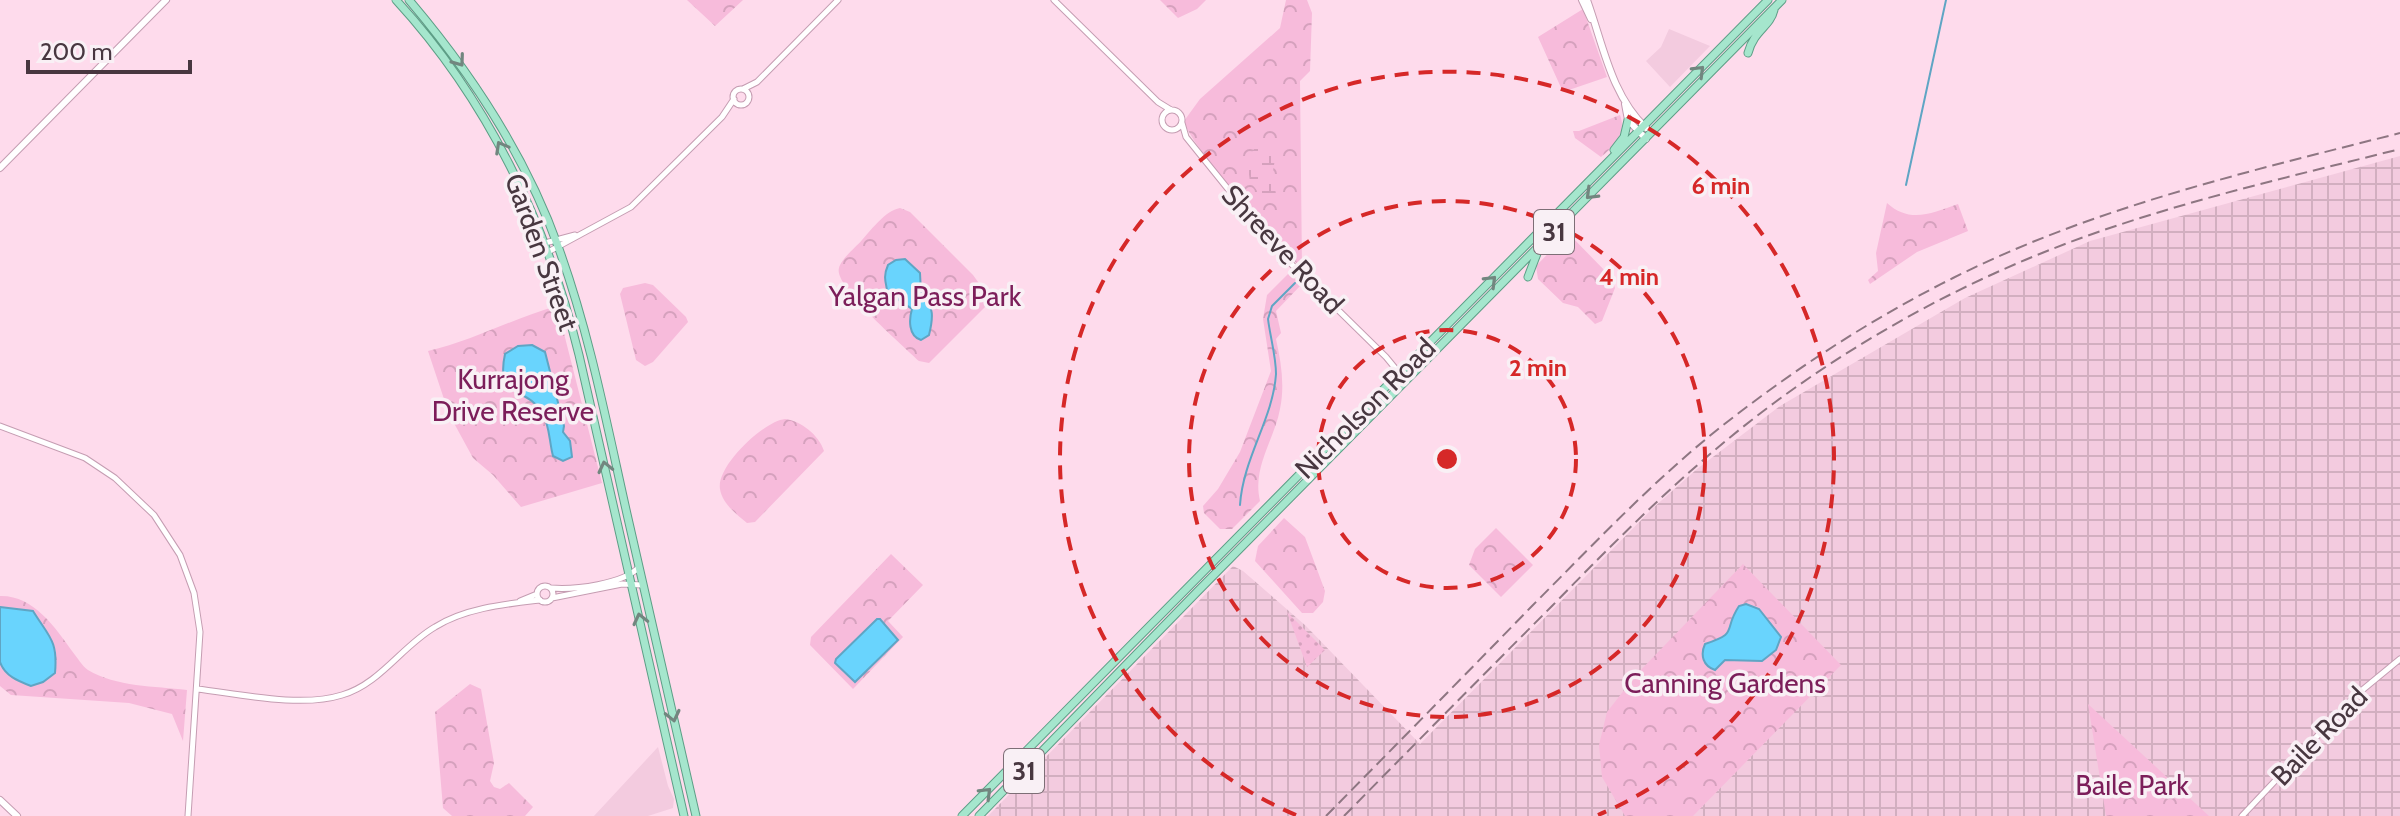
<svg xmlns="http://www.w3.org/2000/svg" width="2400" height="816" viewBox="0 0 2400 816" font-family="Cabin,sans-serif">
  <defs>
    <pattern id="industrial-grid" width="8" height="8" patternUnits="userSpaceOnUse" patternTransform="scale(2)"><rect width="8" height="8" fill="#f3cbdf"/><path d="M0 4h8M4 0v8" fill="none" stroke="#d2afc0"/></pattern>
    <pattern id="grass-dots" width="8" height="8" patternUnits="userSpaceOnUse" patternTransform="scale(2)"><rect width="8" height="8" fill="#f7bbdb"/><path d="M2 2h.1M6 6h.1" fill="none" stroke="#d5a1bd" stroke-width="1.8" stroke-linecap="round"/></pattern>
    <pattern id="forest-crowns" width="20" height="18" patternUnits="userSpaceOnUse" patternTransform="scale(2)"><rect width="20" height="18" fill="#f7bbdb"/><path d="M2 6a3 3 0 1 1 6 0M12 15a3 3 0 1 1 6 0" fill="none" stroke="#d5a1bd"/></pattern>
    <pattern id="wetland-marsh" width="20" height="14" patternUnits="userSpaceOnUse" patternTransform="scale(2)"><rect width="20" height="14" fill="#f7bbdb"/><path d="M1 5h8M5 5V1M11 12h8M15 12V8" fill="none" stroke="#d5a1bd"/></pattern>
  </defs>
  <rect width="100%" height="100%" fill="#fedbec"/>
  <path fill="#f3cbdf" d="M1669 29 1710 46 1670 87 1646 61 1661 47Z
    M658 747 668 786 674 799 673 808 648 816H594Z"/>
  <path fill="url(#industrial-grid)" d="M2400 156V816H988L1233 566 1243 571 1306 626 1420 744 1653 508 1697 469 1780 406 1965 298 2090 241Z"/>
  <path fill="url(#grass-dots)" d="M1287 612 1325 650 1307 667Z"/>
  <path fill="url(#forest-crowns)" d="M687 0H743L715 26Z
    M1160 0H1206L1197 9 1178 18Z
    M1286 0H1307L1312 13 1310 71 1300 81 1302 269C1267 232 1232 195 1203 153 1196 143 1188 133 1184 121L1200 99 1280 28Z
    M1583 9 1607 77 1563 92 1538 37Z
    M1620 115C1627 133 1614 146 1601 157L1575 138 1573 131H1579Z
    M1887 203C1910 224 1932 213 1958 204L1968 231 1917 252 1870 284 1868 280 1878 271 1876 253Z
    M900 208 910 212 973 275 989 297 987 305 929 363 919 361C904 346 833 286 839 268 841 259 856 247 862 240 873 228 885 211 900 208Z
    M1568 233 1611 277 1615 288 1602 321 1595 324 1578 307 1563 303 1538 279 1536 266Z
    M1289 273 1301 285 1276 311 1281 333 1276 339C1281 362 1285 385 1280 409 1274 441 1252 467 1260 501L1232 529H1220L1204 513 1203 506 1218 489 1240 452 1271 371 1263 319 1267 295Z
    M645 283 653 285 686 317 688 322 653 362 645 366 636 360 620 294 623 288Z
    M557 306 602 483 521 507 493 475 473 458 449 414 428 351C473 341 513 318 557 306Z
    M785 419C801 421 819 435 824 451L755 522 747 523C736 514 722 503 720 489 716 466 764 421 785 419Z
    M1284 518 1305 537 1325 591 1323 602 1313 613H1302L1255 561 1258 546Z
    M1496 528 1533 565 1501 597 1469 565 1475 549Z
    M891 554 923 585 888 621 903 637 853 689 810 645 811 637Z
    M1743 564 1841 665 1693 816H1625L1602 777 1599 745 1607 712 1636 675Z
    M0 596C33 595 55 627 72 651 77 657 82 666 88 670 116 687 155 686 187 690L183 741 172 714 129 703 11 695 0 686Z
    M470 684 481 689 494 763 490 781 494 787 500 789 509 783 533 807 525 816H452L443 808 435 712Z
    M2088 704 2209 816H2106Z"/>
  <path fill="url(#wetland-marsh)" d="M1265 148 1276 153 1273 171 1268 178 1274 184 1277 199 1265 200 1250 182 1247 159 1254 149Z"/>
  <path fill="#69d4fd" stroke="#5fa5c4" stroke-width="2" d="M905 259 920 273 921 293C935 306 933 319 929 335L921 340C908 336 909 319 912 309L894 297H887C889 286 881 281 888 265L896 260Z
    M532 345 545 352 564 426 563 432 570 441 572 457 563 461 553 456C549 441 550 426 542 412 526 386 495 400 505 354L518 346Z
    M1746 604 1759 609 1781 637 1776 650 1762 661 1725 660 1715 670C1703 666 1700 655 1705 644 1740 632 1722 632 1739 606Z
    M0 607 33 611C49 637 58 640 55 673L43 682 31 686C18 681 5 676 0 662Z
    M877 619H880L898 640 855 682 835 663 836 659Z"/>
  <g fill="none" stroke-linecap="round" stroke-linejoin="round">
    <path stroke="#5fa5c4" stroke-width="2" d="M1906 185 1946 0
      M1240 505C1243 458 1273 419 1276 374 1276 356 1270 336 1268 319L1272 306 1295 283"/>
    <g stroke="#c59db2" stroke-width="7">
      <path id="tertiary" d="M1054 0 1158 102 1171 110
        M743 89 757 82 838 0
        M733 97a8 8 0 1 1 16 0a8 8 0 1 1-16 0Z
        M1162 120a10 10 0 1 1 20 0a10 10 0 1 1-20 0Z
        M1182 123 1186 137 1278 251 1386 357 1400 374
        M545 243 575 235
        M548 252 631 207 722 117 734 99
        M0 426 85 458 115 478 154 515 180 555 194 593 200 632 188 816
        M537 594a8 8 0 1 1 16 0a8 8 0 1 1-16 0Z
        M551 588C574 590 624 584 639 567
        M552 598 622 584 642 585
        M520 601 537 594
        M197 689C239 694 301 708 342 695 380 684 402 646 435 627 465 608 506 604 540 600
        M2242 816 2355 696 2400 659"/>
    </g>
    <g stroke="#c59db2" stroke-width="8">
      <path id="secondary" d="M1582 0 1591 19
        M1587 0C1603 44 1611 95 1646 128
        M1625 104 1628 120 1646 139
        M0 168 166 0
        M0 800 17 816"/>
    </g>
    <g stroke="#5d9e86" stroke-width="9">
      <path id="primary" d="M396 0C488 100 547 224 579 355L684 816
        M409 0C472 74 526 156 559 249 590 335 607 425 627 514 650 614 673 715 696 816
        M1748 53C1754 30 1770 27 1774 10
        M1614 150 1624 137 1628 120
        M1528 277 1538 251
        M962 816 1768 0
        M979 816 1196 593 1782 0"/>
    </g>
    <use href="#tertiary" stroke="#fff" stroke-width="5"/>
    <use href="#secondary" stroke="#fff" stroke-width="6"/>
    <use href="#primary" stroke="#a5e6cd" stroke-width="7"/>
    <path stroke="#8e7682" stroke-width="2" stroke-dasharray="12 6" stroke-linecap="butt" d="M1326 816C1395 746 1464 676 1532 606 1592 546 1651 483 1717 430 1790 372 1869 320 1953 278 2094 207 2247 172 2400 133
      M1344 816C1413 746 1482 676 1552 606 1622 534 1693 463 1774 403 1851 346 1937 297 2025 260 2146 209 2273 181 2400 149"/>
  </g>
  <defs><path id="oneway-chevron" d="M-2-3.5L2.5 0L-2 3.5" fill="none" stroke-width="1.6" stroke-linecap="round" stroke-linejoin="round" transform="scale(2)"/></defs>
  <g stroke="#72867f">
    <use href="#oneway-chevron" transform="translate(459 61) rotate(54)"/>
    <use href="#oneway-chevron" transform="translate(1699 71) rotate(-45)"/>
    <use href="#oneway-chevron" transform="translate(501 147) rotate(-119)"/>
    <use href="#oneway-chevron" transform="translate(1591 194) rotate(135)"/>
    <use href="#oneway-chevron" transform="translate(1491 281) rotate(-45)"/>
    <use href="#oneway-chevron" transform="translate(605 467) rotate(-103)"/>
    <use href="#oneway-chevron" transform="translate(640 619) rotate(-103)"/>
    <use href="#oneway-chevron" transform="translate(673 716) rotate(77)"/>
    <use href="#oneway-chevron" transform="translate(986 793) rotate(-45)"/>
  </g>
  <g fill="none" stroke="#d62828" stroke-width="4" stroke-dasharray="14 10">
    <circle cx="1447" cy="459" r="129"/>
    <circle cx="1447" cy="459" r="258"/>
    <path d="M1296 815A387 387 0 1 1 1598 815"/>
  </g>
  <g text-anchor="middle" stroke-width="7" stroke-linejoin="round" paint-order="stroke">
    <g fill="#f9f0f5" stroke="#7d6e76" stroke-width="2">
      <rect x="1534" y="210" width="40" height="44" rx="6"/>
      <rect x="1004" y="749" width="40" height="44" rx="6"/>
    </g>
    <g font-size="26" font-weight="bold" fill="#483740">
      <text x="1554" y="241">31</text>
      <text x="1024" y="780">31</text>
    </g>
    <g font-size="28" fill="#483740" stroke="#f9f0f5">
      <text transform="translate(1283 249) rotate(47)" y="10">Shreeve Road</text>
      <text transform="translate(542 252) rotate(70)" y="10">Garden Street</text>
      <text transform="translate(1365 408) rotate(-45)" y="10">Nicholson Road</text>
      <text transform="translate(2319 736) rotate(-46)" y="10">Baile Road</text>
    </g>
    <g font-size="28" fill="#7c1e5a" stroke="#f9f0f5">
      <text x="925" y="306">Yalgan Pass Park</text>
      <text x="513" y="389">Kurrajong<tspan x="513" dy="32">Drive Reserve</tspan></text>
      <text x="1725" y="693">Canning Gardens</text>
      <text x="2132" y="795">Baile Park</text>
    </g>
  </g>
  <circle cx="1447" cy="459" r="12" fill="#d62828" stroke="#f9f0f5" stroke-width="4"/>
  <g font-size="24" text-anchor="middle" font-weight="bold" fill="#d62828" stroke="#f9f0f5" stroke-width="7" stroke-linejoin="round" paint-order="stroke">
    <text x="1721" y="194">6 min</text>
    <text x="1629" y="285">4 min</text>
    <text x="1538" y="376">2 min</text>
  </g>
  <path d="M28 60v12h162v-12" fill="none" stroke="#483740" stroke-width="4"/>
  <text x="40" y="60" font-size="24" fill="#483740" stroke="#f9f0f5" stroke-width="6" paint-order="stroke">200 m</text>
</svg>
